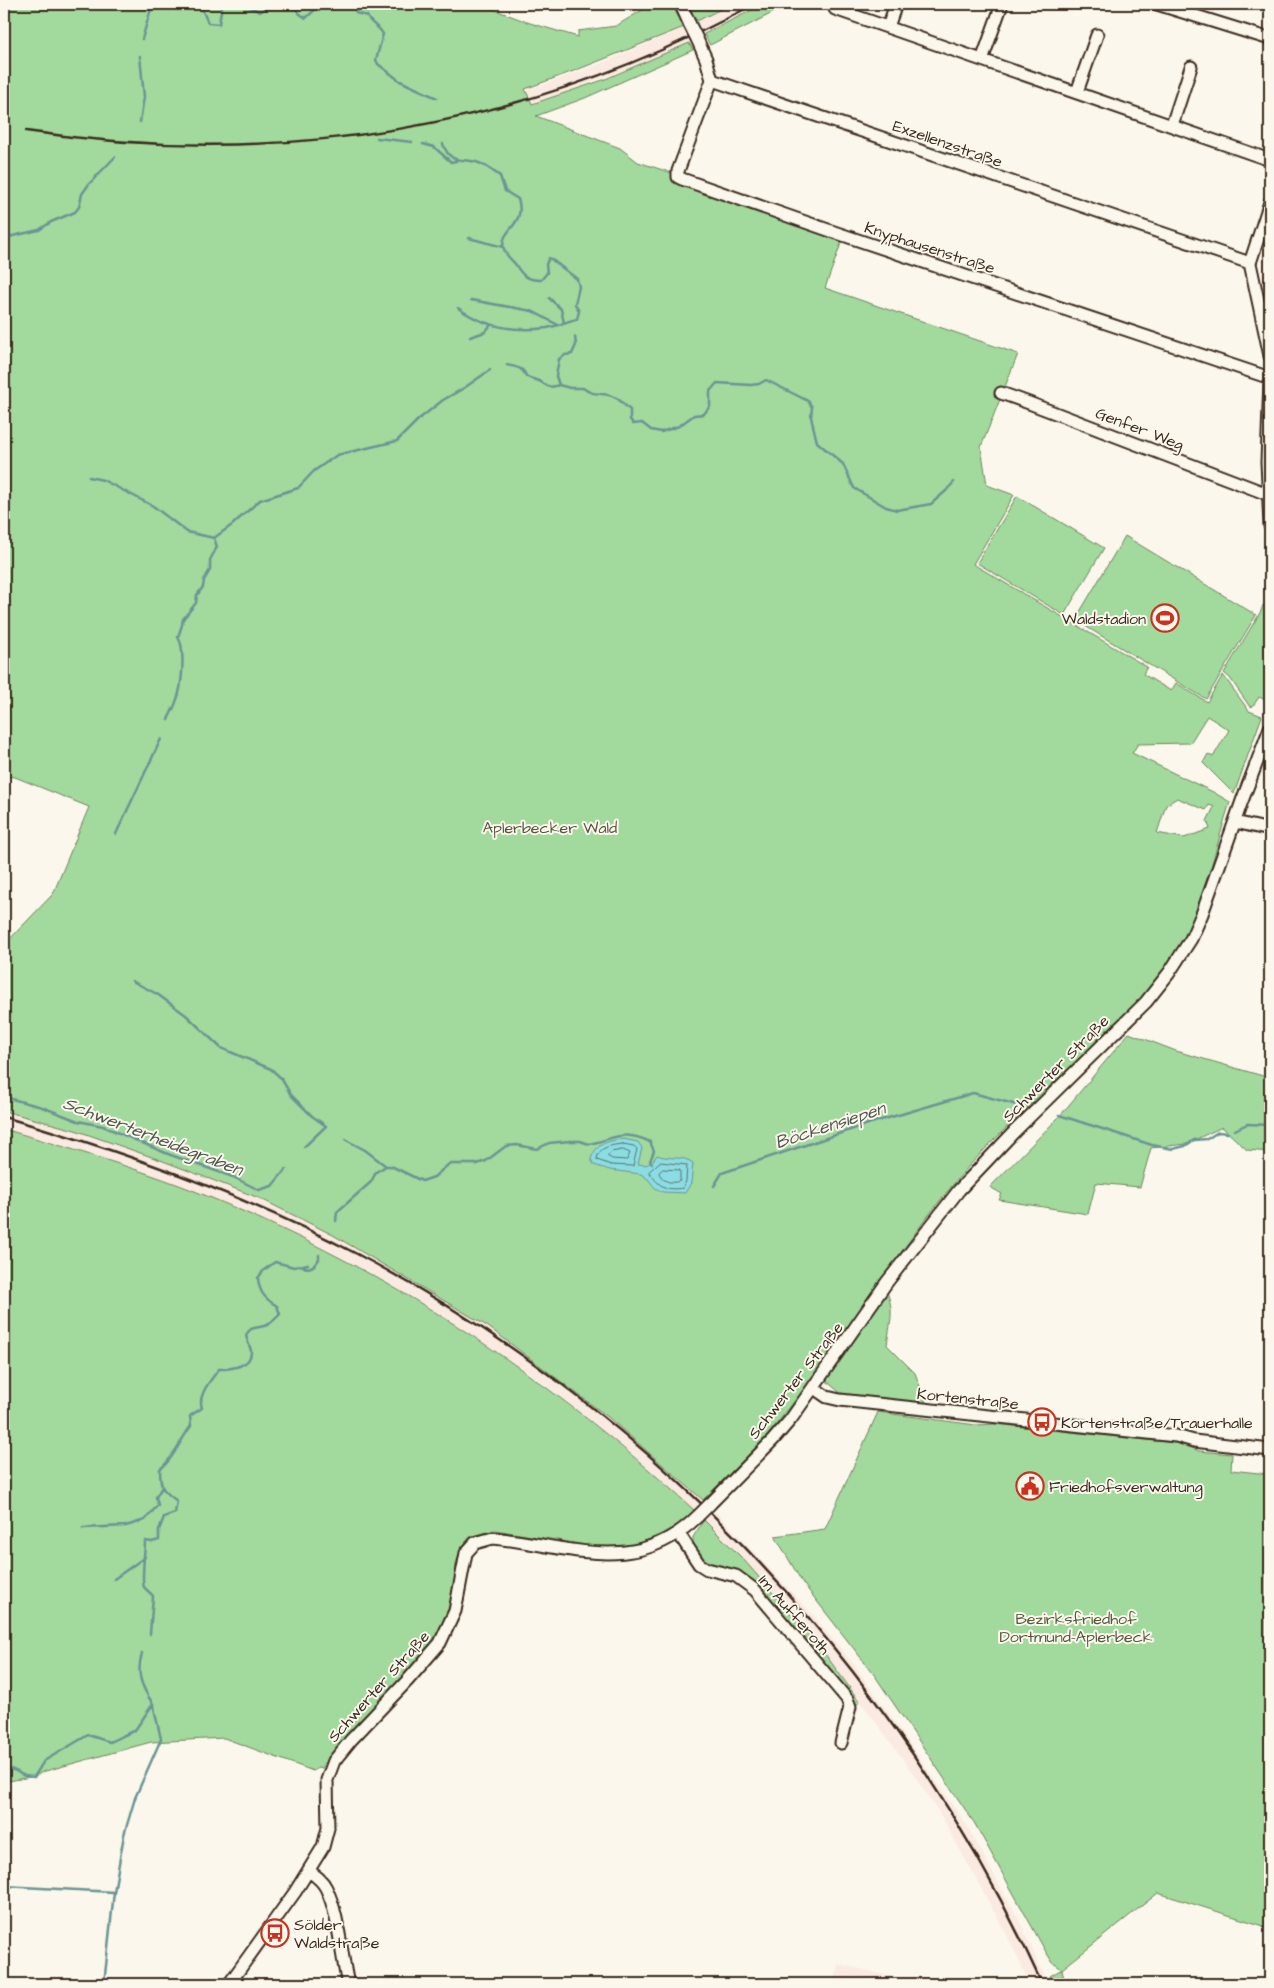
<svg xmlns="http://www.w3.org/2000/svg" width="1274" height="1988" viewBox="0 0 1274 1988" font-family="'Architects Daughter',sans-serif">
  <rect width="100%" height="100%" fill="#fbf7ec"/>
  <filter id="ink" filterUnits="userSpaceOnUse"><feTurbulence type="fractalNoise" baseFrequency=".02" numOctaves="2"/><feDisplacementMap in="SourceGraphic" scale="10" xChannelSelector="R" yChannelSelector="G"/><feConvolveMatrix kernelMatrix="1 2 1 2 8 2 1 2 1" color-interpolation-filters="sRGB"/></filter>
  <g filter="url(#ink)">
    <path fill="#fbeae1" d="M731 4H764L662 55 556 96 524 106 453 109 528 90 590 68 686 27Z
      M4 1111 75 1130 163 1161 259 1198 333 1235 487 1326 608 1417 663 1463 714 1510 813 1615 856 1667 966 1824 1019 1920 1048 1984H1030L1007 1935 939 1812 903 1759 820 1647 743 1559 704 1520 625 1448 540 1381 498 1352 414 1298 347 1261 260 1219 186 1188 93 1155 4 1129Z
      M838 1964 925 1984H841L835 1982Z"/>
    <path fill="#a2d99c" stroke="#6e825d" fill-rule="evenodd" d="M4 4H364L381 9 383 4H479L530 23 578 37V31L616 26 652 4H671L684 27 579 69 525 89 532 104 603 80 689 43 693 50 585 98 536 116 620 148 638 162 672 173 678 180 843 238 825 288 1018 354 981 447 987 485 1014 495 973 564 1147 667 1143 674 1171 691 1176 683 1207 702 1223 675 1249 711 1262 716 1234 794 1203 763 1208 754 1213 757 1229 730 1207 716 1190 743 1138 744 1132 753 1213 792 1230 802C1216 845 1207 891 1188 932 1170 972 1131 1010 1099 1040 1061 1076 1021 1112 984 1150 946 1189 913 1236 881 1280 896 1307 891 1316 887 1345L915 1373 928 1408 845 1397 817 1373 767 1436 703 1500 608 1417 487 1326 333 1235 259 1198 163 1161 75 1130 4 1111V945L53 894 89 807 15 777 4 776ZM1177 798 1206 810 1209 805 1214 807 1207 821 1210 829 1184 838 1157 833 1166 805Z
      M688 4H731L697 21Z
      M764 4H790L710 45 704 34Z
      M1017 496 1104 548 1064 615 977 563Z
      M1125 536 1256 615 1206 699 1075 620Z
      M1263 605 1268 606C1271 636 1273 670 1268 701L1259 697 1253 706 1250 707 1230 678 1224 673 1261 611Z
      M1129 1033 1176 1051 1270 1078V1152L1247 1150 1222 1127 1186 1144 1151 1148 1140 1187 1096 1183 1088 1214 999 1200 1002 1194 990 1187 1059 1117Z
      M4 1129C65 1147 127 1165 187 1188 378 1263 543 1371 694 1510L675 1529 661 1538 636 1546 605 1548 495 1530 470 1537 461 1548 456 1564 453 1610 432 1647 324 1764 322 1769 318 1768 313 1771 224 1738 151 1742 42 1772 35 1776 4 1782Z
      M878 1412 976 1425 995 1424 1184 1444 1199 1451 1232 1454 1231 1470 1268 1474 1270 1458V1928L1158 1893 1062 1969 1065 1984H1053L1050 1976 1062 1969 1053 1963 1046 1952 975 1824 875 1676 802 1582 775 1536 825 1529Z
      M704 1520 743 1559 820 1647 860 1702 856 1705 749 1579 712 1566 700 1556 693 1545V1537Z"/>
    <path fill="#8bdde4" stroke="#6b9595" d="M623 1139 638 1142 642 1148 638 1164C649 1166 651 1164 657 1155 668 1160 683 1155 693 1163L691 1183 685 1193 663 1192 655 1188 648 1179 641 1174 610 1170 594 1165 591 1159C596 1143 608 1141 623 1139Z"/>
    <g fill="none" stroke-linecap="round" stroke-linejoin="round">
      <path stroke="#5b726d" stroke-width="1" d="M623 1144 634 1146 637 1149 633 1166 611 1165 597 1160C597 1147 612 1145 623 1144Z
        M623 1150 630 1153 627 1160 612 1159 607 1156 612 1152Z
        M660 1162 687 1165 686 1181 683 1188C665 1191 659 1186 649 1172Z
        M663 1169 680 1170V1181C671 1184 663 1182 659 1173Z"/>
      <path stroke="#6b9595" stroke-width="2.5" d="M200 4 208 23 219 24 222 4
        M244 4 260 12 271 4
        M291 4 300 14 306 18 321 4
        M354 4 356 13 367 16C371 25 379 26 383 34L376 60 378 64 400 81 437 98
        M142 39 151 9 155 4
        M140 122 144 97 140 56
        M377 138 412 142
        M423 144 434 147 451 162 456 161
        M443 144C451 166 462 157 479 163 487 166 494 172 500 176L505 191 518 199C527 226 498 230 504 249 506 256 512 260 516 265 522 276 528 280 541 280L547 273 546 264 549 258 551 259 577 279 579 287 575 304 579 311 577 319C567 321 558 326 547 328 515 332 484 327 458 308
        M4 238 39 230 51 222 75 212 79 207 82 194 89 184 115 157
        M469 238 503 247
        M549 298 561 309 564 323
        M471 300 532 311 558 325
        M470 337 485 332 490 326
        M507 365C515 367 523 367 526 376 530 379 536 379 541 382 548 387 550 388 559 385
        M559 385 570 388H583C594 397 602 391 614 397 620 399 625 406 630 410V419L633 424 642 423 651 430 661 432 679 426 694 415 704 414 710 406V391L717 383 751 385 759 384 766 380 808 401 812 407 811 417 817 442 843 464 854 488 886 507 897 510 931 504 946 491 954 482
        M559 385 556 376 559 359 565 355 572 354 576 345 575 337
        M89 477 103 480 153 506 187 532 214 538 232 525 260 500 298 488 314 471 337 455 397 441 419 419 443 400 464 388 490 370
        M168 720C170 714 174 709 176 702 182 689 186 649 178 637L182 625 183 619 196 603 197 595 203 587 204 580 210 570V560L217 547 214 538
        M116 834 161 739
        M132 981 157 994 186 1015 221 1048 271 1069 281 1078 291 1095 312 1116 326 1126 304 1147
        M4 1097 42 1107 78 1121 103 1126 168 1154 233 1177 259 1190 272 1186 286 1169
        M1059 1115 1152 1145 1173 1149 1185 1146 1194 1140 1207 1139 1218 1132 1228 1133
        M1235 1130 1247 1124 1270 1125
        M346 1140 365 1150 386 1166
        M714 1186 722 1173 871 1123 960 1097 973 1093 1017 1105
        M336 1221 337 1212 371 1182 376 1172 386 1166H391L422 1181 434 1177 449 1164H477L486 1161 506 1146 517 1145 537 1149 549 1143 570 1141H580L589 1144C614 1139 623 1129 650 1142L654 1151 650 1161 652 1164
        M305 1265 304 1267C311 1270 316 1264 319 1259V1255
        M83 1528 126 1526 145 1520 158 1505 156 1497 162 1487
        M114 1579 145 1557
        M150 1634 153 1596C151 1593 146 1590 144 1587 141 1580 145 1551 145 1541L152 1542 159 1540V1530L164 1517 175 1513 177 1501C162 1490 160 1488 160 1469 172 1461 181 1439 191 1426L190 1416 202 1408C197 1395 211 1380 219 1369 230 1369 252 1367 251 1351 250 1346 247 1341 246 1335 251 1325 258 1329 267 1325 272 1323 276 1318 280 1314L277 1306C265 1299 259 1292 258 1278L264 1270 275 1262 294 1267 308 1264
        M4 1771C14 1766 16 1773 25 1776 28 1777 31 1776 34 1777L44 1761 88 1735 110 1742 135 1730 153 1704C141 1686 136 1674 142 1653
        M4 1886 114 1892 124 1835 135 1798 161 1739 153 1704
        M104 1984 114 1892"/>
      <g stroke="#3b2a1e" stroke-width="15">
        <path id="minor" d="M684 4 681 5 690 25
          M1157 4 1270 39
          M835 9 1270 160
          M888 27 896 4
          M697 39 706 59 712 80
          M982 60 1002 4
          M712 80 678 171V177L682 179 831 231 1270 378
          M712 80 1250 263
          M1077 92 1097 35
          M1172 125 1191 67
          M1270 202 1250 263 1270 356
          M1270 379 1267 462 1270 526
          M1001 393 1029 403 1270 495
          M1235 822 1270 830
          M814 1388 827 1397 840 1400 1176 1436 1194 1441 1270 1450
          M710 1504 773 1440 791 1419 887 1282 959 1190 1014 1132 1146 1002 1169 973 1191 939 1202 914 1242 801 1270 728
          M679 1534 699 1564 707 1569 736 1576 755 1590 847 1699 850 1707 841 1743
          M309 1871C316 1876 322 1880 326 1888 339 1914 341 1955 348 1984
          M229 1984 295 1892 323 1847 328 1828 327 1780 334 1761 351 1740 408 1680 440 1643 455 1611 466 1553 475 1543 493 1538C568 1545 636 1578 698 1516"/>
      </g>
      <use href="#minor" stroke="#fbf7ec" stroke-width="11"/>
      <path stroke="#3b2a1e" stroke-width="2.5" d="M26 131C279 169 529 129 754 4
        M4 1117C126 1152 244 1195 357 1254 658 1413 902 1676 1042 1984"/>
      <g stroke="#3b2a1e" stroke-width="15" stroke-linecap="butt">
        <path id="minor-bridge" d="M690 25 697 39
          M698 1516 710 1504"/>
      </g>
      <use href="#minor-bridge" stroke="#fbf7ec" stroke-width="11"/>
    </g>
  </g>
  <defs>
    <g id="stadium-ring" transform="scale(1.4375)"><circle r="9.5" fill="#fbf7ec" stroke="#c8321e" stroke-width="1.5"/><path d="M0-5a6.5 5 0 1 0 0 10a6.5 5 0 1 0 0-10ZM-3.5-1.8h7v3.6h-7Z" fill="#c8321e"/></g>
    <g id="bus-ring" transform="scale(1.4375)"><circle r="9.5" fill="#fbf7ec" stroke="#c8321e" stroke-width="1.5"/><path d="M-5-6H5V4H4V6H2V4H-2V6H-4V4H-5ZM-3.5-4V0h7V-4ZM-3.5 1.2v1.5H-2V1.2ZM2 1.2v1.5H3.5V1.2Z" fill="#c8321e"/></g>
    <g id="civic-ring" transform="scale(1.4375)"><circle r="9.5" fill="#fbf7ec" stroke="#c8321e" stroke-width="1.5"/><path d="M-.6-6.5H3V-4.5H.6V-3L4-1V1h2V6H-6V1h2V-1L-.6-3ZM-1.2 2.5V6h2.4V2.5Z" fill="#c8321e"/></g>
  </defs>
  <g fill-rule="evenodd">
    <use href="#stadium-ring" x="1165" y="618"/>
    <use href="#bus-ring" x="1042" y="1422"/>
    <use href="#civic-ring" x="1030" y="1486"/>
    <use href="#bus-ring" x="275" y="1933"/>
  </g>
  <g text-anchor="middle" stroke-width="4" stroke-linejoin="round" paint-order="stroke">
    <g font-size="16" fill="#3b2a1e" stroke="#fbf7ec">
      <text transform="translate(948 143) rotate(19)" y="6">Exzellenzstraße</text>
      <text transform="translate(930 247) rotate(18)" y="6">Knyphausenstraße</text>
      <text transform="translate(1140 428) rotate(21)" y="6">Genfer Weg</text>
      <text transform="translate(1055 1068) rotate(-45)" y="6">Schwerter Straße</text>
      <text transform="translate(795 1380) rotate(-52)" y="6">Schwerter Straße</text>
      <text transform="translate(968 1398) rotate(6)" y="6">Kortenstraße</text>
      <text transform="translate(795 1614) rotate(49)" y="6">Im Aufferoth</text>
      <text transform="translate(378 1686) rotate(-48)" y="6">Schwerter Straße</text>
    </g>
    <g font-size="16" fill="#3b2a1e" stroke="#fbf7ec" text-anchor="start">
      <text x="1146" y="624" text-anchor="end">Waldstadion</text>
      <text x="1061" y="1428">Kortenstraße/Trauerhalle</text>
      <text x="1049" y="1492">Friedhofsverwaltung</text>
      <text x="294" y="1930">Sölder<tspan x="294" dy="18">Waldstraße</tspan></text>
    </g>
    <g font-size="16" fill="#55563e" stroke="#fbf7ec">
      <text x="550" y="833">Aplerbecker Wald</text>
      <text x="1076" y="1624">Bezirksfriedhof<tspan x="1076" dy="18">Dortmund-Aplerbeck</tspan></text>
    </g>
    <g font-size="18" font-style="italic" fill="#4f5750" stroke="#fbf7ec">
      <text transform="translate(830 1125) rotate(-18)" y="6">Böckensiepen</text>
      <text transform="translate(153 1136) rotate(21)" y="6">Schwerterheidegraben</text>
    </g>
  </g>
  <rect width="1274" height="1988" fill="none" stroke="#fbf7ec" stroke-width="20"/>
  <rect x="10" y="10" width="1254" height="1968" fill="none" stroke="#3b2a1e" stroke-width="2" filter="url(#ink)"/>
</svg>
